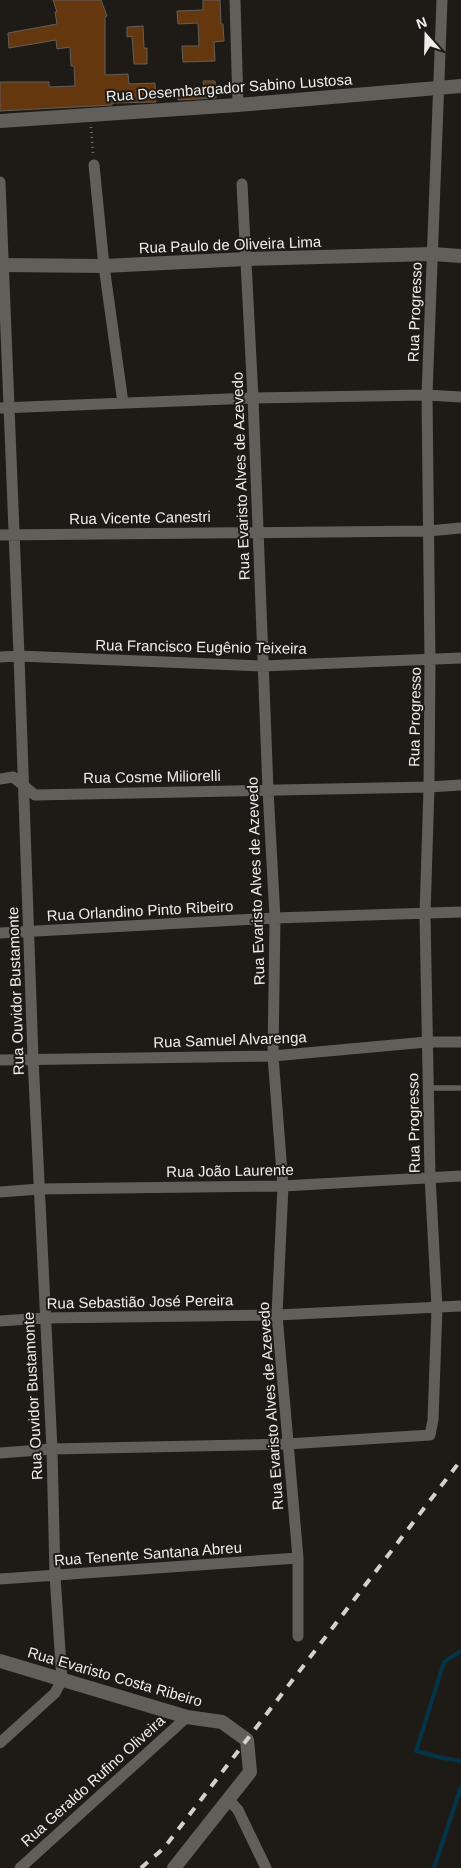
<svg xmlns="http://www.w3.org/2000/svg" width="461" height="1868" viewBox="0 0 461 1868" font-family="Helvetica,sans-serif">
  <rect width="100%" height="100%" fill="#1e1b17"/>
  <g fill="none" stroke-linecap="round" stroke-linejoin="round">
    <path stroke="#02344a" stroke-width="4" d="M461 1651 444 1662 416 1751 443 1758 461 1761
      M434 1868 461 1787"/>
  </g>
  <path fill="#65370f" stroke="#635e5a" d="M53 0H101L107 16 105 17V75L128 74 129 84 155 83 156 102 112 103V105L0 111V82H49V87L75 86 74 66H71L70 47 57 49 56 40 9 48 8 33 57 24 55 12H57Z
    M203 0H220L221 24H223L224 41 214 42 215 61 183 62 182 46H199L198 23 178 24 177 11 203 10Z
    M143 26 144 48H147V64H134L132 36 127 37V27Z
    M203 81H215L216 98 178 100V91L204 90Z"/>
  <g fill="none" stroke-linecap="round" stroke-linejoin="round">
    <path stroke="#76736f" stroke-width="2.5" stroke-dasharray="1 4" stroke-linecap="butt" d="M91 127 93 154"/>
    <path stroke="#625e5a" stroke-width="5.5" d="M428 1088H461"/>
    <path stroke="#625e5a" stroke-width="11" d="M235 0 238 105
      M94 165 104 266 123 403
      M0 182 19 656 33 1058 52 1449 55 1576 62 1680 55 1693 0 1743
      M242 184 253 398 268 790 275 918 273 1056 283 1186 277 1315 298 1558V1636
      M0 408 253 398 427 395 461 397
      M0 535 428 531 461 528
      M0 657 19 656 263 666 461 658
      M0 779 13 777 35 795 429 787 461 785
      M0 933 275 918 461 912
      M0 1060 273 1056 427 1042H461
      M0 1192 39 1189 283 1186 461 1176
      M0 1321 44 1318 277 1315 461 1306
      M0 1453 52 1449 287 1444 430 1435 433 1420 437 1308 430 1176 425 915 429 787 430 661 427 395 442 0
      M0 1579 298 1558
      M229 1800 238 1810 266 1868
      M20 1868 187 1717"/>
    <path stroke="#625e5a" stroke-width="14" d="M0 121 238 105 461 86
      M0 265 104 266 246 259 433 254 461 256
      M0 1661 187 1717 222 1722 247 1740 250 1772 174 1868"/>
    <path stroke="#d3d0cd" stroke-width="4" stroke-dasharray="9 9" stroke-linecap="butt" d="M141 1868 164 1848 461 1460"/>
  </g>
  <g text-anchor="middle" stroke-width="4" stroke-linejoin="round" paint-order="stroke">
    <g font-size="15" fill="#efedea" stroke="#1e1b17">
      <text transform="translate(229 88) rotate(-4)" y="5">Rua Desembargador Sabino Lustosa</text>
      <text transform="translate(230 245) rotate(-2)" y="5">Rua Paulo de Oliveira Lima</text>
      <text transform="translate(415 312) rotate(-88)" y="5">Rua Progresso</text>
      <text transform="translate(241 476) rotate(-92)" y="5">Rua Evaristo Alves de Azevedo</text>
      <text transform="translate(140 518) rotate(-1)" y="5">Rua Vicente Canestri</text>
      <text transform="translate(201 647) rotate(1)" y="5">Rua Francisco Eugênio Teixeira</text>
      <text transform="translate(415 717) rotate(-89)" y="5">Rua Progresso</text>
      <text transform="translate(152 777) rotate(-1)" y="5">Rua Cosme Miliorelli</text>
      <text transform="translate(256 881) rotate(-92)" y="5">Rua Evaristo Alves de Azevedo</text>
      <text transform="translate(140 911) rotate(-3)" y="5">Rua Orlandino Pinto Ribeiro</text>
      <text transform="translate(16 991) rotate(-92)" y="5">Rua Ouvidor Bustamonte</text>
      <text transform="translate(230 1040) rotate(-2)" y="5">Rua Samuel Alvarenga</text>
      <text transform="translate(414 1123) rotate(-91)" y="5">Rua Progresso</text>
      <text transform="translate(230 1171) rotate(-1)" y="5">Rua João Laurente</text>
      <text transform="translate(140 1302) rotate(-1)" y="5">Rua Sebastião José Pereira</text>
      <text transform="translate(33 1396) rotate(-93)" y="5">Rua Ouvidor Bustamonte</text>
      <text transform="translate(271 1406) rotate(-94)" y="5">Rua Evaristo Alves de Azevedo</text>
      <text transform="translate(148 1554) rotate(-4)" y="5">Rua Tenente Santana Abreu</text>
      <text transform="translate(115 1677) rotate(16)" y="5">Rua Evaristo Costa Ribeiro</text>
      <text transform="translate(93 1781) rotate(-42)" y="5">Rua Geraldo Rufino Oliveira</text>
    </g>
  </g>
  <g transform="translate(426 35) rotate(340)" stroke="#1e1b17" stroke-width="4" paint-order="stroke">
  <path d="M0-4L9 19L0 12L-9 19Z" fill="#efedea"/>
  <text y="-8" font-size="14" font-weight="bold" text-anchor="middle" fill="#efedea">N</text>
  </g>
</svg>
